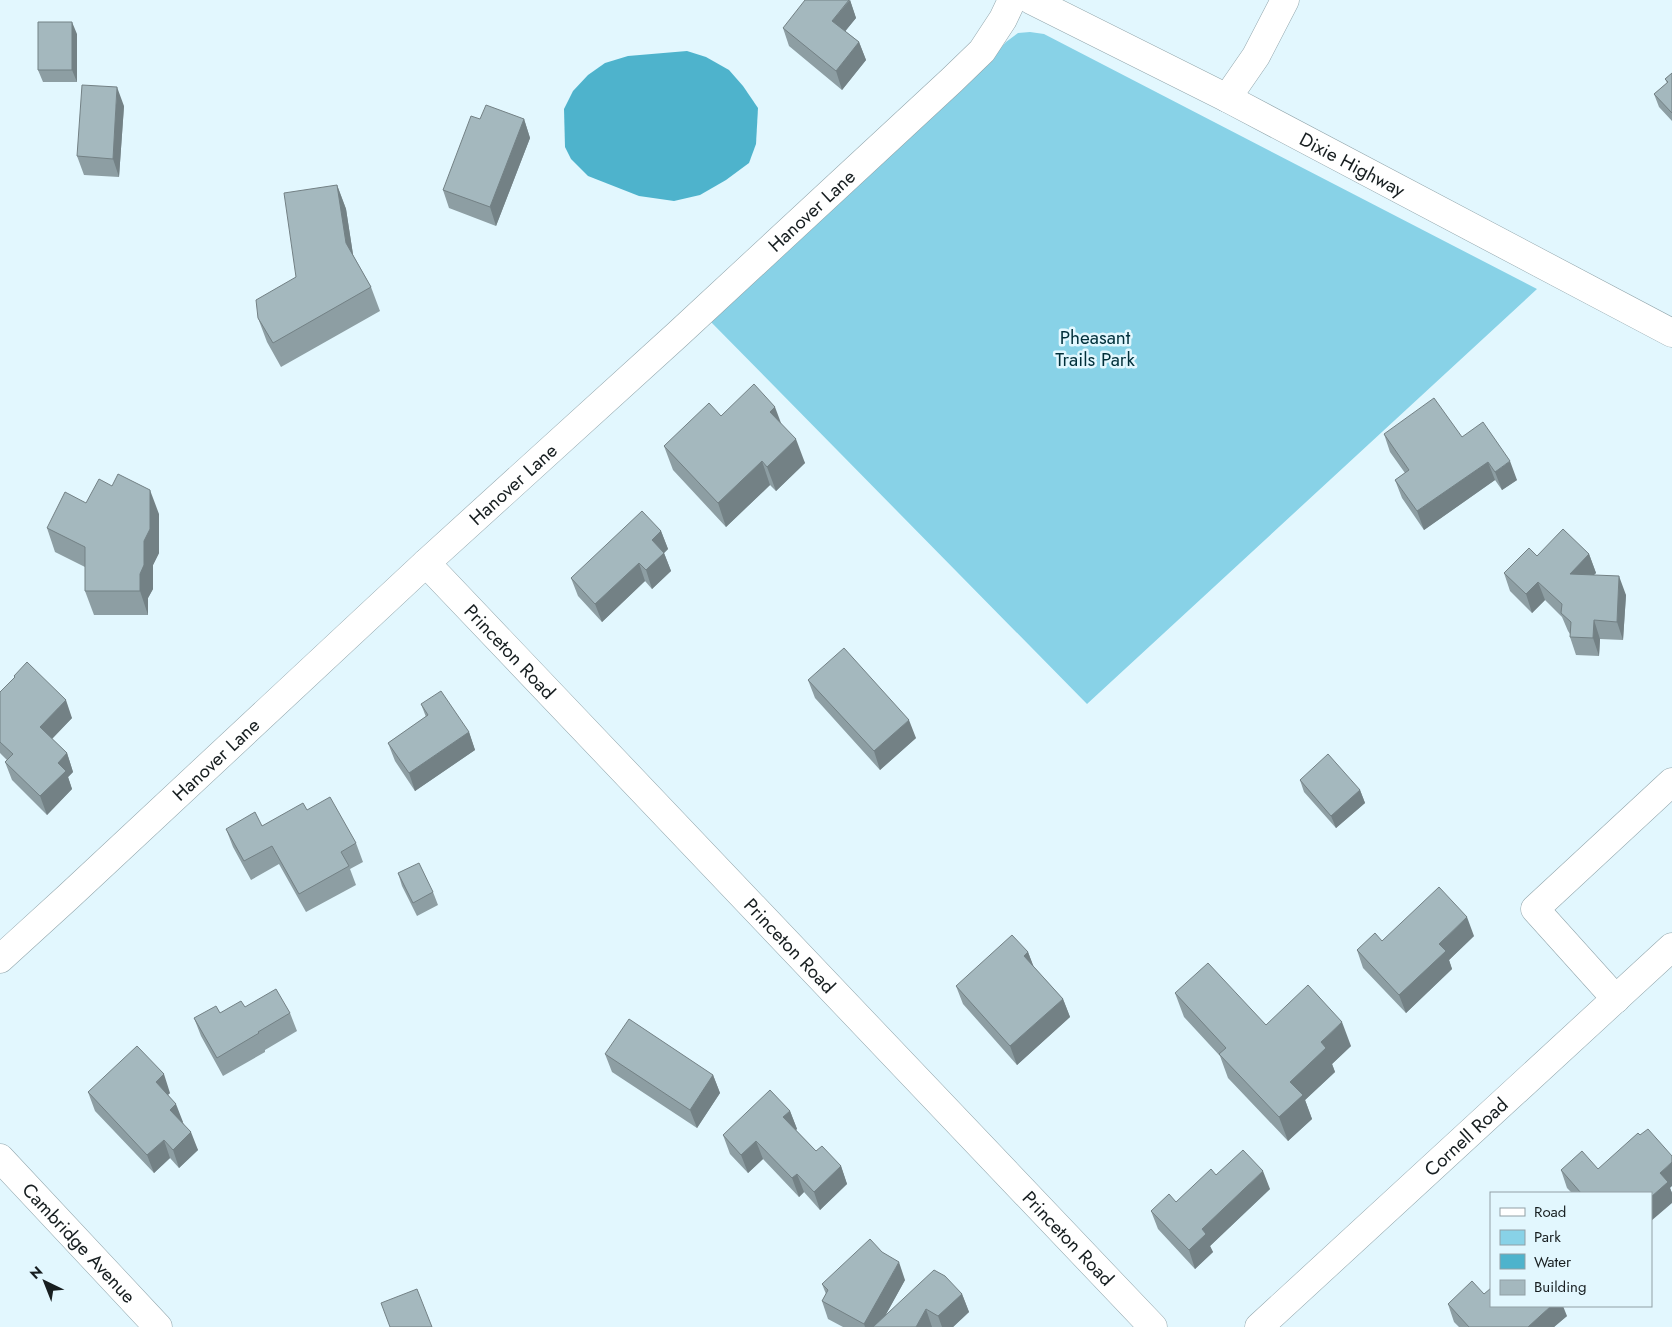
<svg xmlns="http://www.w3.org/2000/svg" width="1672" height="1327" viewBox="0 0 1672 1327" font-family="Jost,sans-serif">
  <rect width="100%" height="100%" fill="#e2f7fe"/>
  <path fill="#88d2e7" d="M1030 32 1044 34 1537 289 1087 704 709 320 979 72 1006 42 1018 33Z"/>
  <path fill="#4eb3cc" d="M687 51 706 57 729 70 743 86 758 108 756 144 749 163 726 180 700 195 674 201 639 196 588 176 571 159 565 147 564 109 573 91 588 75 605 63 628 56Z"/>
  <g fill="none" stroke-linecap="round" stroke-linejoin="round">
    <g stroke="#92a6ac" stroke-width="29">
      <g id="minor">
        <path d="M1227 98 1256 56 1285 0"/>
        <path id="s1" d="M426 563 1153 1327"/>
        <path id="s2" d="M0 959 68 897 426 563 678 334 952 80 982 51 1003 19 1012 0"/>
        <path d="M1616 999 1535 909 1672 782"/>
        <path id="s3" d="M0 1158 158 1327"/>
        <path id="s4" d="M1259 1327 1672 947"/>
      </g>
    </g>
    <g stroke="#92a6ac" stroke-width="29">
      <g id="major">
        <path id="s5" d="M1031 0 1227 98 1672 333"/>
      </g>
    </g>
    <use href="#minor" stroke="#fff" stroke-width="28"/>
    <use href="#major" stroke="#fff" stroke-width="28"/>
  </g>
  <path fill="#8d9ea3" d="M850 0 856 18 845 31 859 42 866 60 842 90 789 46 783 28Z
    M77 34V82H43L38 70Z
    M1672 73V121L1659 107 1654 94 1667 83 1665 79Z
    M124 106 119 177 84 175 77 156Z
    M480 119H524L530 138 496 226 449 208 443 190Z
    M337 185 346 209 353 255 371 287 380 311 281 367 267 342 258 318 296 277Z
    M721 416 782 425 805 463 776 491 770 485 726 527 673 470 664 446Z
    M1384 434 1462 437 1517 480 1502 490 1495 480 1424 530 1402 498 1395 480 1405 473 1390 452Z
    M86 503 159 514V553L153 565V589L148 598V615H94L85 591V567L55 552 47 528Z
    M661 531 668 549 664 553 671 571 652 589 645 581 602 622 578 596 571 578Z
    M1589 554 1596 573 1593 575 1626 595 1623 640 1600 639 1599 656 1576 655 1570 637V634L1568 631 1562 617 1545 600 1532 613 1510 591 1504 573 1537 556Z
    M14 676 72 718 52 739 67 753 73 772 68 777 72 789 47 815 12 780 5 762 7 760 0 753V692L14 678Z
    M808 680 916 738 880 770 815 698Z
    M421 704 469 732 475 750 415 791 395 761 388 743 426 717Z
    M1300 780 1360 790 1365 803 1336 828 1304 792Z
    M307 810 356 843 363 862 350 869 356 885 306 912 279 864 251 880 233 847 226 829 262 826Z
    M398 873 433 892 438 905 417 916 402 886Z
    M1474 936 1449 960 1452 969 1406 1013 1363 968 1357 950 1382 941Z
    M1028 952 1033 966 1063 999 1070 1017 1017 1065 963 1004 956 986Z
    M1175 993 1266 1025 1351 1046 1332 1064 1335 1072 1305 1100 1312 1119 1288 1141 1228 1078 1220 1056 1184 1017Z
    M245 1007 290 1013 297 1031 265 1050V1052L223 1076 201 1036 194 1018 220 1013Z
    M605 1054 713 1075 720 1093 697 1128 612 1072Z
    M88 1092 170 1093 168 1095 198 1150 179 1168 170 1158 154 1173 95 1111Z
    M790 1111 797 1129 796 1130 816 1151 841 1166 847 1184 820 1210 804 1192 799 1197 763 1159 748 1173 730 1154 723 1135Z
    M1598 1169 1670 1188 1672 1193V1203L1651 1193H1572L1567 1188 1561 1170Z
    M1216 1175 1270 1189 1210 1246 1213 1252 1195 1269 1158 1229 1151 1211 1176 1202Z
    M905 1280 885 1316 962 1294 969 1312 953 1327H843L828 1319 822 1301 826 1294 822 1284Z
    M1484 1294 1567 1316 1554 1327H1459L1454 1322 1448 1304Z"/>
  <path fill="#738185" d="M850 0 856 18 839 39 832 21Z
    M72 22 77 34V82L72 70Z
    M859 42 866 60 842 90 836 71Z
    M117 87 124 106 119 177 113 159Z
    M524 119 530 138 496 226 490 207Z
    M337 185 346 209 355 267 346 243Z
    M775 407 784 431 770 412Z
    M796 439 805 463 776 491 767 467Z
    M762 461 770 485 726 527 718 503Z
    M1510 461 1517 480 1502 490 1495 472Z
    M1488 462 1495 480 1424 530 1417 511Z
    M150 490 159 514V553L153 565V589L148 598V615L140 591V574L144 541Z
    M661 531 668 549 664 553 671 571 652 589 646 570 652 540Z
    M1589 554 1596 573 1577 592 1570 574Z
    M639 563 645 581 602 622 595 604Z
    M1619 576 1626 595 1623 640 1617 622Z
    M1538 582 1545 600 1532 613 1526 594Z
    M1594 620 1600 639 1599 656 1593 638Z
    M66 700 72 718 46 745 40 727Z
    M909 720 916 738 880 770 874 751Z
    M469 732 475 750 415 791 409 773Z
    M67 753 73 772 68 777 72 789 47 815 40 796 58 763Z
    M1360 790 1365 803 1336 828 1331 816Z
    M1467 917 1474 936 1449 960 1452 969 1406 1013 1399 995 1439 944Z
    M1028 952 1035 970 1024 956Z
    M1063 999 1070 1017 1017 1065 1010 1046Z
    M1342 1022 1351 1046 1332 1064 1335 1072 1305 1100 1312 1119 1288 1141 1279 1117 1290 1082 1321 1042Z
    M164 1074 170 1093 162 1100 156 1082Z
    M713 1075 720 1093 697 1128 690 1110Z
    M176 1104 183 1122 177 1128 170 1110Z
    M790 1111 797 1129 790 1135 783 1117Z
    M191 1132 198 1150 179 1168 173 1150Z
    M164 1140 170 1158 154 1173 147 1155Z
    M756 1141 763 1159 748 1173 741 1155Z
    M1672 1162V1186L1670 1188 1672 1193V1203L1651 1221V1197L1660 1173Z
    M841 1166 847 1184 820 1210 814 1192Z
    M1263 1171 1270 1189 1210 1246 1213 1252 1195 1269 1189 1250 1202 1229Z
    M797 1174 804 1192 799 1197 792 1178Z
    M899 1262 905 1280 879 1327H865L864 1324Z
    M962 1294 969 1312 953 1327H942L938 1316Z
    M1551 1306H1563L1567 1316 1554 1327H1528Z
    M926 1309 932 1327H916Z"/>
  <path fill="#a4b8be" stroke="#738185" d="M805 0H849L832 21 859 42 836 71 783 28Z
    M38 22H72V70H38Z
    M1672 73V113L1654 94 1668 82 1665 79Z
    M82 85 117 87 113 159 77 156Z
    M486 105 524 119 490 207 443 190 471 116 480 119Z
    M337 185 346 243 371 287 273 343 258 318 256 300 296 277 284 193Z
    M754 384 775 407 770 412 796 439 767 467 762 461 718 503 664 446 709 403 721 416Z
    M1434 398 1462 437 1483 422 1510 461 1495 472 1488 462 1417 511 1395 480 1409 470 1384 434Z
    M118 474 150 490V529L144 541V565L140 574V591H85V547L47 528 65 492 86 503 99 479 112 486Z
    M642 511 661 531 652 540 664 553 646 570 639 563 595 604 571 578Z
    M1563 529 1589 554 1570 574 1619 576 1617 622 1594 620 1593 638 1570 637 1571 622 1561 613 1562 604 1538 582 1526 594 1504 573 1529 548 1537 556Z
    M844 648 909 720 874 751 808 680Z
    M27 662 66 700 40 727 67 753 58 763 66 771 40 796 5 762 13 754 0 742V692L15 677 14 676Z
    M441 691 469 732 409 773 388 743 428 715 421 704Z
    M1328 754 1360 790 1331 816 1300 780Z
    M330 797 356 843 341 852 349 866 299 894 272 846 244 861 226 829 255 812 262 826 303 803 307 810Z
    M419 863 433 892 413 903 398 873Z
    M1439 887 1467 917 1439 944 1446 951 1399 995 1357 950 1375 933 1382 941Z
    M1012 935 1028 952 1024 956 1063 999 1010 1046 956 986Z
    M1208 963 1266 1025 1308 985 1342 1022 1321 1042 1326 1048 1290 1082 1303 1095 1279 1117 1219 1054 1226 1048 1175 993Z
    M276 989 290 1013 258 1032 259 1033 217 1058 194 1018 216 1006 220 1013 241 1001 245 1007Z
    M629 1019 713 1075 690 1110 605 1054Z
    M137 1046 164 1074 156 1082 176 1104 170 1110 191 1132 173 1150 164 1140 147 1155 88 1092Z
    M770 1090 790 1111 783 1117 816 1151 822 1146 841 1166 814 1192 797 1174 792 1178 756 1141 741 1155 723 1135Z
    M1648 1129 1672 1156V1162L1660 1173 1668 1182 1651 1197V1193H1581L1561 1170 1582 1151 1598 1169 1638 1133 1640 1135Z
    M1243 1150 1263 1171 1202 1229 1206 1234 1189 1250 1151 1211 1169 1194 1176 1202 1211 1169 1216 1175Z
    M870 1239 882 1252 899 1262 864 1324 822 1301 828 1290 822 1284Z
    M934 1270 945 1276 962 1294 938 1316 926 1309 916 1327H873Z
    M1472 1281 1484 1294 1491 1288V1306H1551L1528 1327H1469L1448 1304Z
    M417 1289 432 1327H390L381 1303Z"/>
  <g text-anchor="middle" stroke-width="5" stroke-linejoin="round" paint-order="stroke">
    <g font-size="19" fill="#171e20" stroke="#e2f7fe">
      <text dy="7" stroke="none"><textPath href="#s5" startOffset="361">Dixie Highway</textPath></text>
      <text dy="7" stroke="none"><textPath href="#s2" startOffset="1104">Hanover Lane</textPath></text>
      <text dy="7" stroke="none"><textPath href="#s2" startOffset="699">Hanover Lane</textPath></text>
      <text dy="7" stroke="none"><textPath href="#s1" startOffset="122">Princeton Road</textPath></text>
      <text dy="7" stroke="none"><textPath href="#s2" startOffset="294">Hanover Lane</textPath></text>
      <text dy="7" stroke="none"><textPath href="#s1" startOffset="528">Princeton Road</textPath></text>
      <text dy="7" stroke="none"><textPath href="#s4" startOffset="281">Cornell Road</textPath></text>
      <text dy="7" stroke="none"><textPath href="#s1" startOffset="932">Princeton Road</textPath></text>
      <text dy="7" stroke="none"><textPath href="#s3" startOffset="116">Cambridge Avenue</textPath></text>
    </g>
    <g font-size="19" fill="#002f3a" stroke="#e2f7fe">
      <text x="1095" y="344">Pheasant<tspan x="1095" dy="22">Trails Park</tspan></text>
    </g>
  </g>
  <rect x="1490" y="1192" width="162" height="115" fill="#e2f7fe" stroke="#91a0a5"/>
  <rect x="1500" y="1208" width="25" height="8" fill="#ffffff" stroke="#91a0a5"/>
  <text x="1534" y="1217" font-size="15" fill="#171e20">Road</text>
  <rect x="1500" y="1230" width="25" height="15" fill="#88d2e7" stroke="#91a0a5"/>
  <text x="1534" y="1242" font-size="15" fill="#171e20">Park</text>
  <rect x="1500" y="1254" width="25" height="15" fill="#4eb3cc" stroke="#91a0a5"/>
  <text x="1534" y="1267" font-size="15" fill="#171e20">Water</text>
  <rect x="1500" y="1280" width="25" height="15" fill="#a4b8be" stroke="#91a0a5"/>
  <text x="1534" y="1292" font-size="15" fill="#171e20">Building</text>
  <g transform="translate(45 1282) rotate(317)" stroke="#e2f7fe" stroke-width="4" paint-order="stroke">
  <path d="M0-4L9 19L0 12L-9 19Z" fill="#171e20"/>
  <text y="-8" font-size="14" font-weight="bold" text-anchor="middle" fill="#171e20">N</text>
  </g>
</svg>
